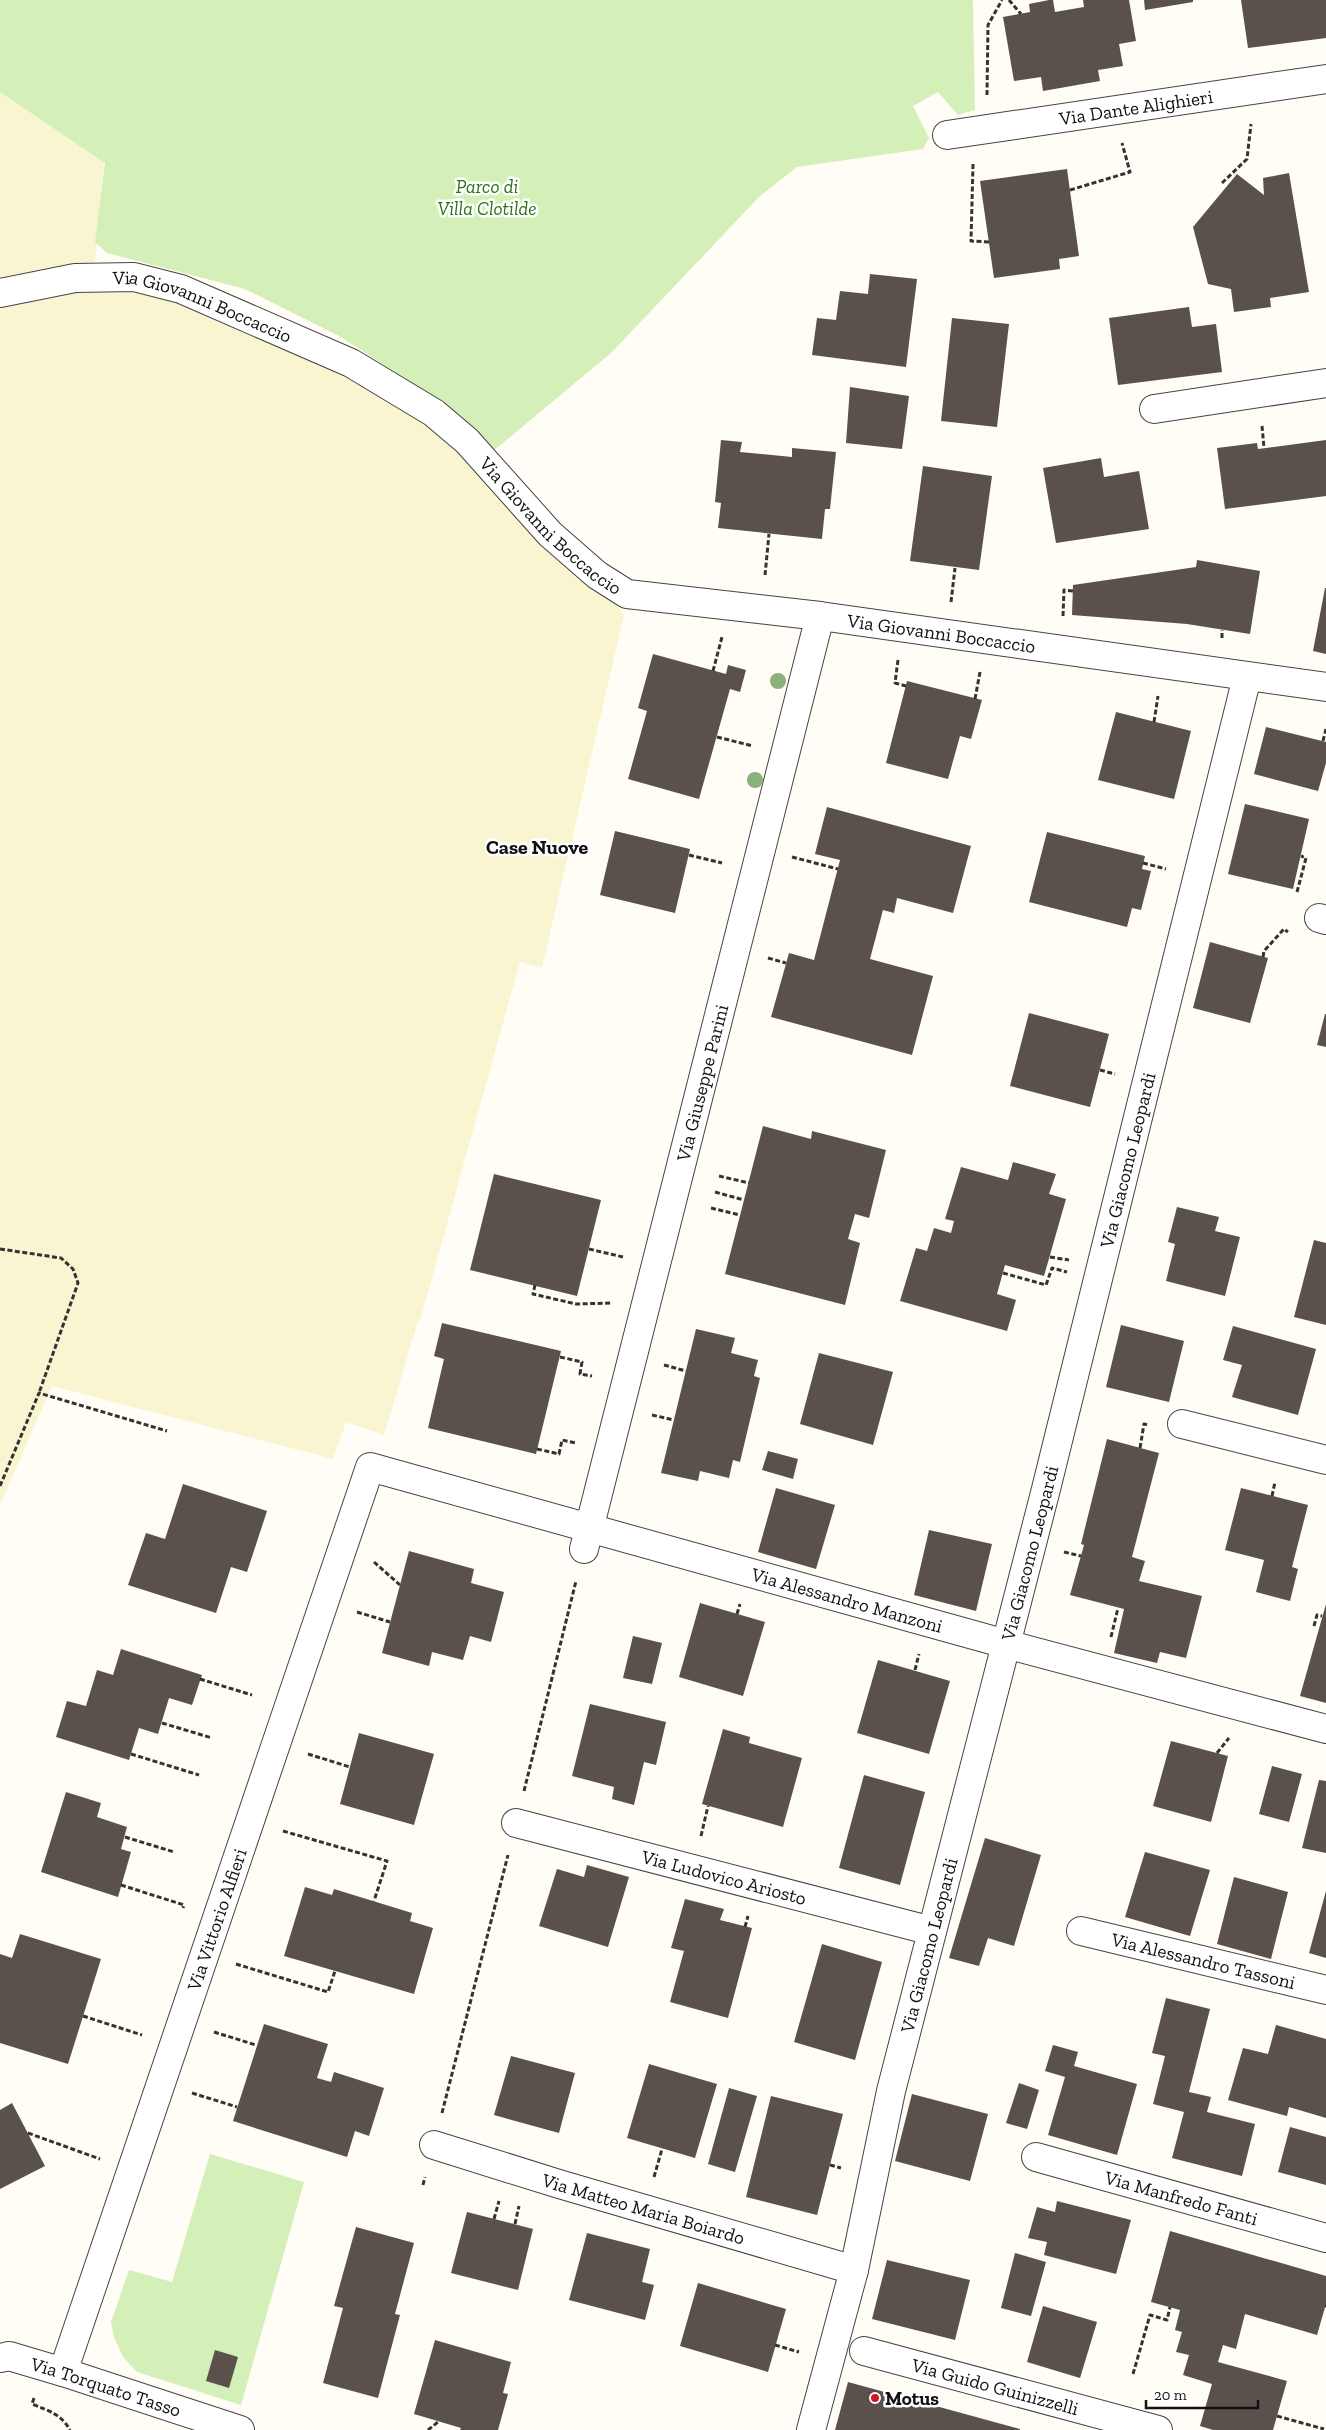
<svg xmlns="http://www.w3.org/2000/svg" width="1326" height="2430" viewBox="0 0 1326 2430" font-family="'Zilla Slab',serif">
  <rect width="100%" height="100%" fill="#fffdf5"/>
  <path fill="#f9f5d0" d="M0 2 110 97 95 264 279 323 381 368 542 512 624 615 542 968 520 962 420 1321H418L384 1435 346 1422 333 1459 52 1386 0 1505Z"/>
  <path fill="#d5efb8" d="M0 0H973L975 110 958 115 938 92 913 106 929 138 923 149 797 167 760 196 611 353 492 452 442 403 341 337 245 289 107 253 95 242 105 163 0 92Z
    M210 2154 304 2182 241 2405 137 2372 123 2357 114 2337 111 2322 129 2270 172 2282Z"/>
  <path fill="#5b514c" d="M1049 0H1053L1055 12 1084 7 1083 0H1129L1136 41 1119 44 1123 66 1098 70 1100 81 1043 91 1041 77 1014 81 1003 17 1030 12 1029 4Z
    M1144 0H1193V2L1145 10Z
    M1241 0H1326V38L1248 48Z
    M1067 169 1079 256 1059 259 1060 269 994 278 980 181Z
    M1289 173 1309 292 1270 298 1271 307 1234 312 1231 289 1208 284 1193 227 1237 174 1264 195 1263 178Z
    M870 274 917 279 906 367 812 355 817 318 836 320 840 291 868 294Z
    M1189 307 1192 327 1216 324 1222 372 1118 385 1109 318Z
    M952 318 1009 324 997 427 941 421Z
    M850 387 909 396 902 449 846 443Z
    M721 440 742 442 740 452 792 457V448L836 452 830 509H825L822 539 718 528 721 503 715 502Z
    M1326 440V496L1225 509 1217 448 1257 443 1258 449Z
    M1101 458 1104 477 1139 471 1149 529 1056 543 1043 468Z
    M923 466 992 476 979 570 910 561Z
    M1197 560 1260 571 1250 634 1187 624 1072 615 1073 585 1196 567Z
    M1325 588H1326V654L1313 651Z
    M653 654 726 674 728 665 746 670 740 692 730 689 699 799 628 779 647 711 638 708Z
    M907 681 982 700 971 739 960 736 948 779 886 763Z
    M1116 712 1191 731 1174 799 1098 780Z
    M1266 727 1326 742V763L1318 791 1254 774Z
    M1245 804 1309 819 1293 889 1228 874Z
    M827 807 971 846 953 913 897 898 894 913 883 910 870 959 933 976 912 1055 771 1017 789 953 814 960 840 860 815 854Z
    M615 831 690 849 675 913 600 895Z
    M1047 832 1145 856 1142 869 1151 871 1141 910 1132 908 1127 927 1029 902Z
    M1210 942 1268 958 1250 1023 1193 1008Z
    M1029 1013 1109 1034 1090 1107 1010 1086Z
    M1325 1014H1326V1047L1317 1045Z
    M763 1126 811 1139 812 1131 886 1150 869 1218 855 1214 848 1239 860 1243 845 1305 725 1274Z
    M1013 1162 1056 1174 1049 1194 1066 1199 1044 1276 1005 1265 997 1294 1016 1300 1007 1331 900 1301 916 1248 927 1251 934 1228 951 1233 954 1221 945 1219 961 1167 1008 1180Z
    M494 1174 601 1200 577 1296 470 1270Z
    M1177 1207 1219 1217 1215 1231 1240 1237 1225 1296 1166 1281 1175 1244 1168 1242Z
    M1314 1240 1326 1243V1325L1294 1317Z
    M442 1323 561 1351 536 1454 428 1428 444 1359 434 1356Z
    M1121 1325 1184 1341 1169 1402 1106 1387Z
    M1233 1326 1316 1349 1298 1415 1232 1397 1242 1365 1223 1360Z
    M696 1329 735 1338 731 1353 758 1360 754 1376 760 1378 740 1462 733 1460 729 1478 700 1471 698 1481 661 1473Z
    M819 1353 893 1372 873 1445 800 1424Z
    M1107 1439 1159 1453 1132 1557 1145 1561 1139 1581 1202 1596 1186 1658 1160 1652 1157 1663 1114 1653 1124 1609 1070 1595 1084 1545 1081 1544Z
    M768 1451 798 1459 793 1479 762 1470Z
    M183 1484 267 1511 247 1572 231 1567 216 1613 128 1585 146 1533 165 1539Z
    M776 1488 835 1505 816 1569 758 1552Z
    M1241 1488 1308 1505 1292 1567 1298 1569 1290 1601 1256 1592 1264 1560 1225 1550Z
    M929 1530 992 1544 976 1611 914 1595Z
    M409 1551 474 1569 471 1583 504 1592 491 1642 470 1636 463 1660 432 1652 429 1666 382 1653Z
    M700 1603 765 1622 743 1696 679 1677Z
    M1326 1604V1703L1300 1696Z
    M633 1636 662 1643 652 1684 623 1678Z
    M121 1649 202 1675 192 1705 169 1698 158 1734 139 1728 129 1760 56 1737 67 1701 86 1706 97 1670 113 1675Z
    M878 1660 950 1681 929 1754 857 1733Z
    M590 1704 666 1722 656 1765 644 1762 634 1805 612 1799 614 1787 572 1776Z
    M723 1729 750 1737 749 1743 802 1758 783 1827 702 1804Z
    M359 1733 434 1754 414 1825 340 1804Z
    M1171 1741 1228 1756 1211 1822 1153 1806Z
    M1272 1766 1302 1774 1289 1822 1259 1814Z
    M864 1775 925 1792 900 1885 839 1868Z
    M1319 1780 1326 1781V1853L1302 1848Z
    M66 1792 101 1803 97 1817 127 1827 121 1849 131 1852 118 1897 41 1872Z
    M985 1838 1041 1855 1014 1946 988 1938 979 1966 949 1958Z
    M1145 1852 1210 1870 1190 1936 1125 1917Z
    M587 1865 629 1877 608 1947 539 1926 557 1869 584 1877Z
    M1234 1877 1288 1892 1271 1959 1217 1944Z
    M305 1887 332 1895 334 1889 412 1913 410 1921 433 1928 414 1994 284 1956Z
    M1326 1891V1958L1309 1953Z
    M685 1899 724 1909 720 1920 752 1928 728 2018 670 2002 684 1951 671 1948Z
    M20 1934 101 1959 68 2064 0 2043V1954L12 1958Z
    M822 1944 882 1962 855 2060 794 2042Z
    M1166 1998 1210 2009 1189 2092 1211 2097 1207 2112 1255 2124 1242 2176 1172 2158 1184 2112 1153 2104 1165 2056 1152 2053Z
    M264 2024 328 2044 317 2078 331 2082 334 2072 384 2088 369 2136 355 2131 347 2157 233 2121Z
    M1276 2025 1326 2039V2118L1289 2107 1287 2116 1228 2100 1243 2048 1268 2054Z
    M1053 2045 1078 2052 1074 2066 1137 2084 1117 2155 1048 2135 1065 2077 1045 2071Z
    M511 2056 575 2073 559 2133 494 2115Z
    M649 2064 717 2084 695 2158 627 2138Z
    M1019 2083 1039 2090 1027 2129 1006 2123Z
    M729 2088 757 2096 735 2172 708 2164Z
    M912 2094 988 2114 970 2181 895 2161Z
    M771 2096 843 2114 817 2215 746 2197Z
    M12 2103 45 2166 0 2189V2110Z
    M1290 2127 1326 2137V2185L1278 2172Z
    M1057 2201 1131 2220 1116 2274 1044 2255 1047 2242 1028 2238 1037 2207 1055 2212Z
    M467 2212 533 2229 518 2290 451 2273Z
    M356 2227 414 2243 395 2314 400 2315 378 2398 323 2383 343 2308 334 2306Z
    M1170 2231 1326 2276V2304L1317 2335 1245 2314 1236 2349 1223 2345 1218 2362 1287 2381 1273 2430H1213L1200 2426 1212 2384 1183 2375 1189 2355 1176 2352 1182 2332 1175 2330 1180 2310 1151 2302Z
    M587 2233 650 2249 642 2282 654 2285 645 2320 569 2300Z
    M1015 2253 1046 2262 1031 2316 1001 2308Z
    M887 2260 970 2280 955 2340 872 2319Z
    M698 2283 786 2309 768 2372 680 2346Z
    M1043 2306 1097 2322 1080 2378 1027 2362Z
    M435 2340 511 2362 503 2393 508 2394 498 2430H460L461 2428 414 2414Z
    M215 2350 238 2357 229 2388 206 2381Z
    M848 2382 1020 2429V2430H835Z"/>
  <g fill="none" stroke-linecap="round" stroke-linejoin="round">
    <g stroke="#444" stroke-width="30">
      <g id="minor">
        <path id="s1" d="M947 135 1326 79"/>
        <path id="s2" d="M0 293 75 278 134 277 181 289 351 363 434 413 467 441 550 534 597 575 627 594 820 616 1326 687"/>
        <path d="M1154 409 1326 383"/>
        <path d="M1319 918 1326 920"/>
        <path d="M1182 1424 1326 1460"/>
        <path id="s3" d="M584 1549 820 616"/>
        <path id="s4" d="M516 1823 932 1931"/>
        <path id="s5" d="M1081 1931 1326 1990"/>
        <path id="s6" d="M434 2145 559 2184 854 2270"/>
        <path id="s7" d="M1036 2157 1326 2238"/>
        <path id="s8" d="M864 2351 1158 2430"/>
        <path id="s9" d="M0 2358 9 2356 63 2372 240 2430"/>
        <path id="s10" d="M63 2372 370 1467 1006 1644 1326 1729"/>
        <path id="s11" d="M811 2430 854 2270 891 2091 1046 1489 1247 677"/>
      </g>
    </g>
    <path stroke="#333" stroke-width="3" stroke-dasharray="5 2.5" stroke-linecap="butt" d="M1009 0 1021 14
      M987 95 988 25 1002 0
      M973 164 971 241 989 242
      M1222 183 1247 159 1251 124
      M1070 190 1130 172 1122 143
      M1262 426 1264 448
      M765 575 769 534
      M951 602 955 568
      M1063 616 1064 590 1073 591
      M1222 638V630
      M898 660 895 683 906 686
      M713 671 722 637
      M975 699 980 672
      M1154 722 1158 696
      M717 737 753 746
      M1323 741 1326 729
      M689 855 722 863
      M792 857 838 869
      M1143 863 1166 869
      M1297 892 1306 858 1301 856
      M1263 957 1264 951 1284 929 1288 932
      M768 958 786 963
      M1100 1070 1115 1074
      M719 1176 749 1183
      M715 1192 744 1200
      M711 1208 740 1215
      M0 1249 61 1258 73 1269 78 1283 39 1393
      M589 1249 623 1257
      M1050 1257 1069 1260
      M1003 1273 1046 1285 1052 1268 1067 1272
      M535 1285 533 1294 576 1304 612 1303
      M560 1357 582 1362 580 1374 592 1376
      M664 1365 686 1371
      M652 1415 674 1420
      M1140 1448 1144 1424 1149 1425
      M537 1449 559 1454 562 1440 576 1443
      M0 1486 39 1393 167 1431
      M1272 1496 1275 1482
      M1064 1552 1081 1556
      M374 1562 400 1585
      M357 1612 390 1622
      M737 1614 740 1604
      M1314 1626 1317 1615 1322 1616
      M1111 1637 1118 1608
      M915 1670 919 1654
      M200 1679 252 1695
      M162 1723 212 1738
      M1217 1753 1229 1738
      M131 1754 199 1775
      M308 1754 350 1767
      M524 1791 576 1581
      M283 1831 387 1861 374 1901
      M701 1836 708 1806
      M125 1837 174 1852
      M121 1885 184 1905 183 1908
      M745 1927 748 1916
      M236 1964 328 1992 335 1971
      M83 2016 142 2035
      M214 2032 256 2045
      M192 2093 237 2107
      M442 2113 508 1855
      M28 2133 100 2159
      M830 2165 841 2168
      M654 2177 662 2149
      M423 2185 425 2177
      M494 2219 499 2201
      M515 2224 519 2206
      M1325 2306H1326
      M775 2345 799 2352
      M1133 2374 1150 2315 1167 2320 1170 2307
      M34 2398 32 2404C49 2411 61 2414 70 2430
      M1277 2416 1324 2429
      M428 2430 438 2422"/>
    <use href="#minor" stroke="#fff" stroke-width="28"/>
  </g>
  <g fill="#8ab17b">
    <circle cx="778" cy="681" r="8"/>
    <circle cx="755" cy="780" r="8"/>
  </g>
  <circle fill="#d31621" stroke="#fff" stroke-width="2" cx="875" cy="2398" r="5"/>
  <g text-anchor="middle" stroke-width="5" stroke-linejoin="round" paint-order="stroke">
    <g font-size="19" fill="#111" stroke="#fff">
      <text dy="7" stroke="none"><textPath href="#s1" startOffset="191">Via Dante Alighieri</textPath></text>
      <text dy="7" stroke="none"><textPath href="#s2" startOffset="209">Via Giovanni Boccaccio</textPath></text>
      <text dy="7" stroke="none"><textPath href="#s2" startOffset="629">Via Giovanni Boccaccio</textPath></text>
      <text dy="7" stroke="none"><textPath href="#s2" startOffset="1049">Via Giovanni Boccaccio</textPath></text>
      <text dy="7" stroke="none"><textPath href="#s3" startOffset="481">Via Giuseppe Parini</textPath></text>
      <text dy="7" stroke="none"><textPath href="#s11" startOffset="1309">Via Giacomo Leopardi</textPath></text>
      <text dy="7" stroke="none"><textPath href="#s11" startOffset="904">Via Giacomo Leopardi</textPath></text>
      <text dy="7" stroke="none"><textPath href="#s10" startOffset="1451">Via Alessandro Manzoni</textPath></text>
      <text dy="7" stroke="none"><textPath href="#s4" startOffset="215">Via Ludovico Ariosto</textPath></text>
      <text dy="7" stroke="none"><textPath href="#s10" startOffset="478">Via Vittorio Alfieri</textPath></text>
      <text dy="7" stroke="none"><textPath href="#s11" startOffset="499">Via Giacomo Leopardi</textPath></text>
      <text dy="7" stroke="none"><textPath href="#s5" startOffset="126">Via Alessandro Tassoni</textPath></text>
      <text dy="7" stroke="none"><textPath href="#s7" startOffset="151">Via Manfredo Fanti</textPath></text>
      <text dy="7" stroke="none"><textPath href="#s6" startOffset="219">Via Matteo Maria Boiardo</textPath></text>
      <text dy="7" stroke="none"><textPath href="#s8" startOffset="136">Via Guido Guinizzelli</textPath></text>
      <text dy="7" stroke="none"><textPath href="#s9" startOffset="111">Via Torquato Tasso</textPath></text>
    </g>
    <g font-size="19" font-style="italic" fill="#2b7217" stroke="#fff">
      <text x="487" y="193">Parco di<tspan x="487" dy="22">Villa Clotilde</tspan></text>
    </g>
    <g font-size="19" font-weight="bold" fill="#111" stroke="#fff" text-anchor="start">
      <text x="885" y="2405">Motus</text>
    </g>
    <g font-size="20" font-weight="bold" fill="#111" stroke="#fff">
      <text x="537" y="854">Case Nuove</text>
    </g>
  </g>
  <path d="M1146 2400v8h112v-8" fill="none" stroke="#111111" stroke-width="2.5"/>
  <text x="1154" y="2400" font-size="15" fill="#111111" stroke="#ffffff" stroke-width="4" paint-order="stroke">20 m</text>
</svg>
